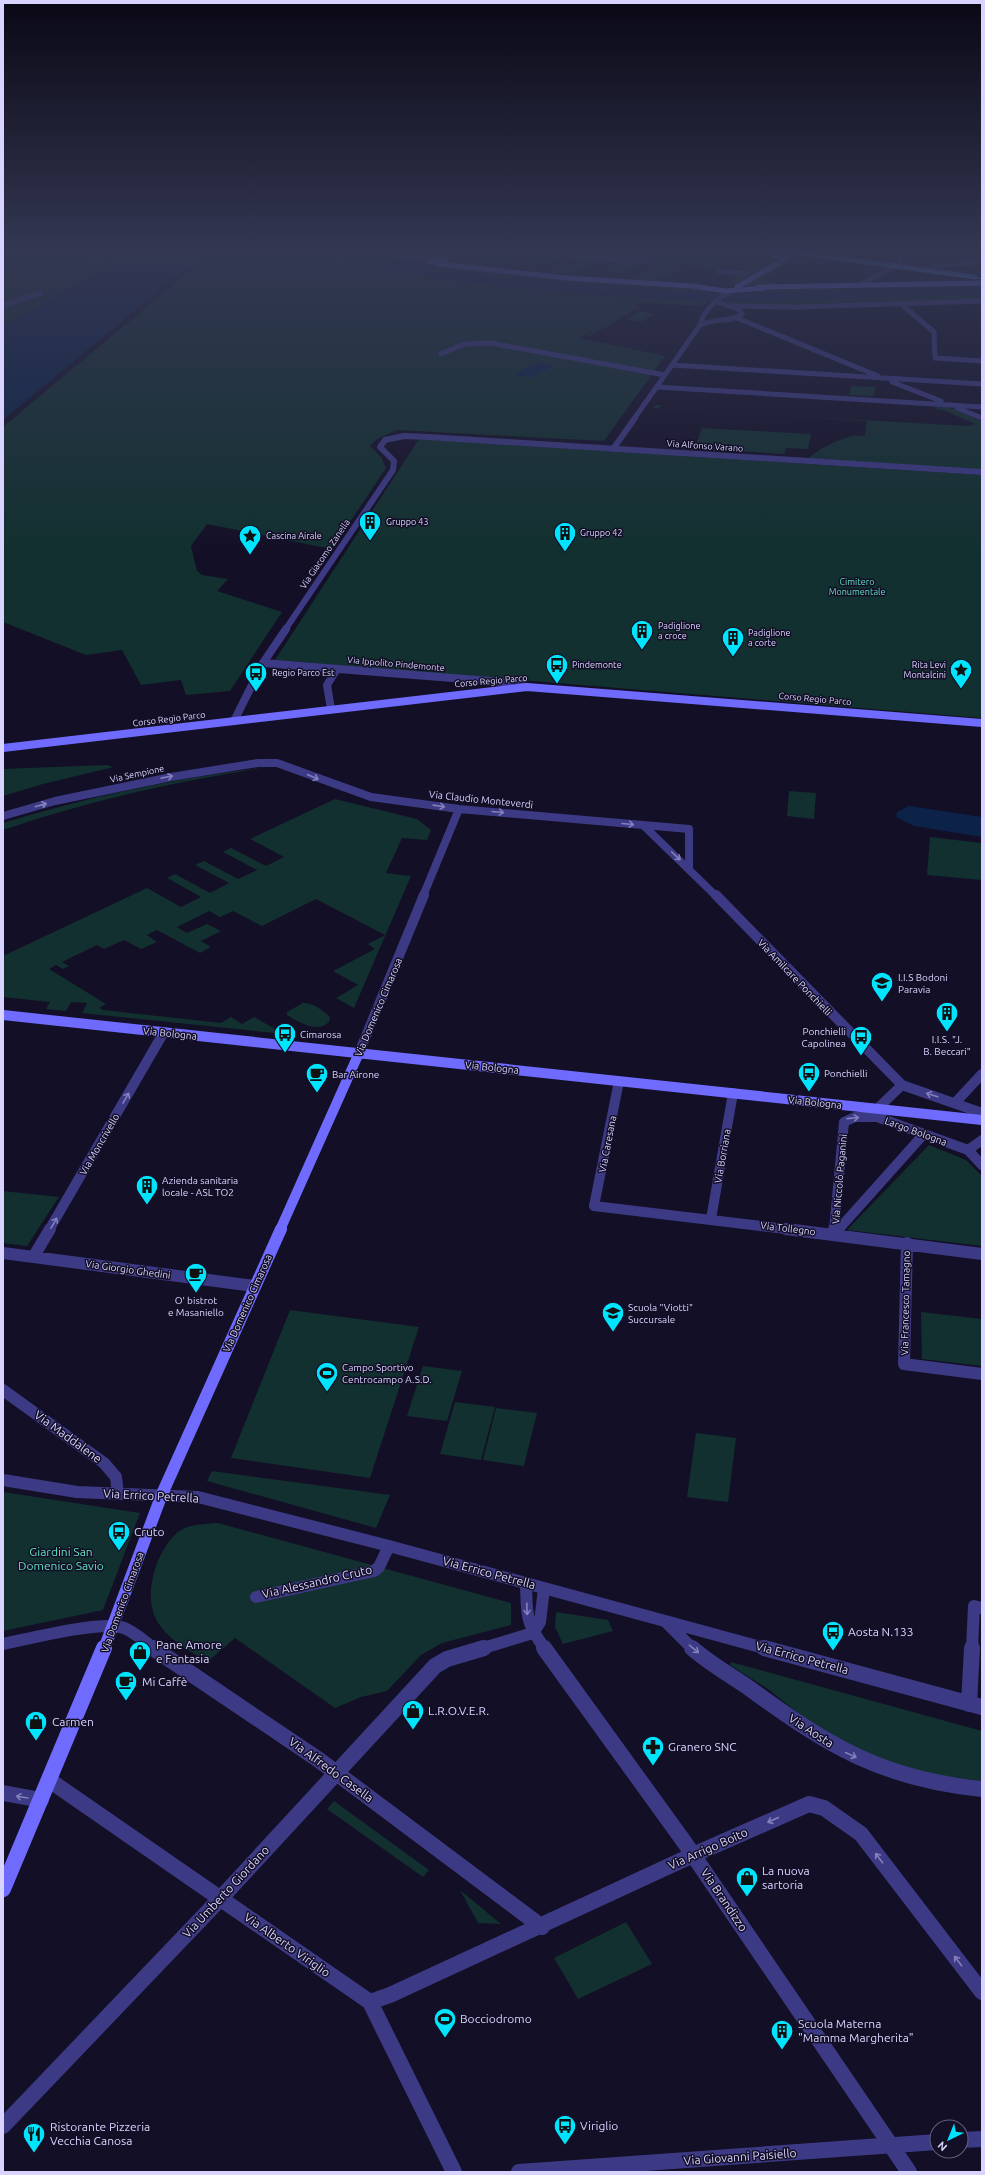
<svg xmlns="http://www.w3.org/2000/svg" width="985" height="2175" viewBox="0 0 985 2175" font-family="Ubuntu,sans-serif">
  <rect width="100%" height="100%" fill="#130f26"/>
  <path fill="#12302f" d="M3 250H137L15 324 3 323Z
    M201 250H337L442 266 583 281 705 290 704 292H697L483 275 306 255 222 254 200 252Z
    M505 250 522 252 493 266 473 254 493 256Z
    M648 250H706L724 263 715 269 651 262 666 253Z
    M539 254 561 256 542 265 525 262Z
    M577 257 602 260 569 275 549 273Z
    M768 257 789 260 764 278 767 279 765 280 779 284 744 286 729 283Z
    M262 260 314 262 496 286 588 295 707 301 704 306 640 303 635 306 639 307 590 336 586 335 628 311 579 338 665 356 604 441 397 430 377 439 370 446 381 457 386 468 332 549 207 524 191 546 197 571 202 575 228 579 217 591 282 612 230 691 186 695 181 680 141 685 122 650 86 655 3 622V427L191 270C211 257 239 260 262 260Z
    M618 261 640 263 622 272 604 269Z
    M656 265 679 267 654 282 631 280Z
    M982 283V287C898 287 814 294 730 292L751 289Z
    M954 295H982V299L762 305 728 304V302Z
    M640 311 654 314 641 322 627 319Z
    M851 386 876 387 874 396 849 395Z
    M656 405H661L659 408 662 409 968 426 975 424 943 410 935 409V406L948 407 982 421V470L809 459C812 451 844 437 853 436 856 435 861 436 865 436L867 421 653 408Z
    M702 428 811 434 808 449 786 448 784 454 695 448Z
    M419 439 982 475V718L275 660Z
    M106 765 114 767 43 784 3 796V769Z
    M268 767C178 781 90 800 3 830V823C90 796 178 778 268 767Z
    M789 791 816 793 814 819 787 816Z
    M335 799 417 819 431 830 427 840 402 838 386 873 411 876 354 1008 336 998 358 985 333 971 375 949 368 944 385 935 316 899 262 926 233 911 220 917 209 911 177 927 187 933 207 924 221 931 201 941 211 947 200 953 157 930 147 935 157 942 141 949 124 940 104 949 97 945 62 962 69 966 63 969 56 965 49 969 106 1004 99 1008 103 1010 221 1023 231 1017 242 1024 254 1017 284 1034 82 1013 87 1003 71 1002 66 1011 46 1009 50 1002 3 997V956L147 888 181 907 201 897 167 878 175 874 210 893 229 883 195 865 204 861 238 879 257 870 223 852 231 848 266 866 284 857 250 839Z
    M930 837 982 843V880L927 875Z
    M303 1003C314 1003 322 1010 330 1017L329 1022C317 1034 298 1022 287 1015V1012Z
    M929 1145 966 1160 982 1176V1246L847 1230Z
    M3 1191 59 1197 27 1246 3 1243Z
    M290 1310 419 1327 370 1478 231 1458Z
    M921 1312 982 1319V1366L922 1359Z
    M423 1366 462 1371 447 1421 407 1416Z
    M455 1402 495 1407 481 1460 440 1454Z
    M496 1408 537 1413 524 1466 483 1460Z
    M696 1433 736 1438 728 1502 687 1497Z
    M212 1471 390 1495 376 1528 207 1481Z
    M3 1492 140 1513 103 1610 3 1631Z
    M218 1523 511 1603V1625L442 1643 421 1655 387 1691 361 1697 335 1708 235 1638 207 1662C189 1650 166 1639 156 1619 143 1595 156 1551 177 1533 186 1524 205 1524 218 1523Z
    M556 1612 608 1620 613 1631 563 1644 555 1627Z
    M731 1662 982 1731V1781L929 1774 876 1757 822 1732 768 1689 730 1665Z
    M334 1801 429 1870 423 1877 327 1809Z
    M460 1890 501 1924 478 1923Z
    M626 1922 652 1964 578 1999 554 1958Z"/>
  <path fill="#0c2248" d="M130 250H200V252L222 254 306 255 483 275 696 292 731 294 906 287H982V295L728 302 588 294 496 286 292 258 222 259 191 264 3 420V326L80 283Z
    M537 363 554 366 530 378 513 375Z
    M909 806 982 817V837L914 826 896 817 897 812Z"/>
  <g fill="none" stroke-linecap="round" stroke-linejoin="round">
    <path stroke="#3d3a85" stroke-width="5" d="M349 250 431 260
      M517 250 640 262 648 260 632 261
      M978 250 982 252
      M94 263 110 250
      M925 270 934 266 982 262
      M717 271 747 274
      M861 284 897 265 900 262 899 257 910 250
      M900 303 934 332 935 358 982 361
      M3 305 41 293
      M729 306 796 307 982 301
      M737 318 878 376
      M700 325C704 309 718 298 732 290
      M441 354 464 344 490 343 665 375
      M672 365 982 384
      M892 382 941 401
      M657 387 982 407
      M957 408 982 418
      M634 419 700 325C713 318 729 323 742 314L738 309 717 302"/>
    <path stroke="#3d3a85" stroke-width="6" d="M613 449 635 418
      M285 630 393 470 394 461 380 447 385 440 404 436 428 437 982 472"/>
    <path stroke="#3d3a85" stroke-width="8" d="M263 663 503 682 527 687
      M331 709 327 685 337 669
      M234 721 263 663 286 629
      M3 816 55 801 171 777 258 763H277L371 797 459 809 689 829V868
      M643 825 716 896
      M423 896 459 809"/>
    <path stroke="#3d3a85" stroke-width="10" d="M716 895 902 1085 982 1113
      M359 1053 424 895
      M619 1081 594 1206 794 1230
      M902 1085 877 1109V1117L968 1150 982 1140
      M955 1103 982 1074
      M968 1150 982 1165
      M711 1219 733 1093
      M49 1230 164 1032
      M834 1230 844 1122 855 1117H877
      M838 1230 923 1135"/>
    <path stroke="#3d3a85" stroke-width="12" d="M786 1229 982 1254
      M834 1234V1229
      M834 1234 839 1229
      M907 1243 904 1364 982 1374
      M3 1253 254 1286
      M34 1256 50 1229
      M3 1390 104 1463 116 1477 118 1494
      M3 1480 77 1492 198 1497 389 1546 768 1649
      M526 1583C527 1616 525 1621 545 1649
      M256 1597 374 1571 379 1567 389 1546
      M666 1622 693 1649
      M3 1644C28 1639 102 1620 124 1628 135 1632 146 1643 155 1649
      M480 1649 533 1633 540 1622 544 1588
      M972 1649 974 1606 982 1608"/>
    <path stroke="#3d3a85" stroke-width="16" d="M153 1648 319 1760 542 1927
      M544 1648 685 1843 909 2172
      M692 1648C709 1663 730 1675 749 1688 828 1746 882 1779 982 1789
      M764 1648 982 1707
      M969 1704 972 1648
      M49 1780 370 2002 454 2172
      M3 1793 41 1800
      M370 2002 390 1995 693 1855 809 1804 824 1808 861 1834 982 1992
      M3 2126 220 1899 435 1666 447 1659 484 1648
      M961 2140 982 2139
      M519 2172 937 2142"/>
    <path stroke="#6f6bff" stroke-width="5" d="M767 250 776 256 785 257
      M779 250 975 277
      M437 259 454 250
      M444 263 430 262 437 259 446 260
      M439 264 567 278 692 286 726 291 764 288
      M737 287 787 258
      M758 287 982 283"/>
    <path stroke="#6f6bff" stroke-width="8" d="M3 748 527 687 982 723"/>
    <path stroke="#6f6bff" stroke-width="10" d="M3 1015 982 1120
      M280 1230 359 1053"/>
    <path stroke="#6f6bff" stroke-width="12" d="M104 1649 162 1494 281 1229"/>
    <path stroke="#6f6bff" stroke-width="16" d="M3 1889 104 1648"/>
    <path stroke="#00e5ff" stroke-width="1" d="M775 250 982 279"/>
  </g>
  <defs><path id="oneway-shaft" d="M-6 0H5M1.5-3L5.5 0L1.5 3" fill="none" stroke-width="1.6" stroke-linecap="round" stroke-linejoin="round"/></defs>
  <g stroke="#837fbc">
    <use href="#oneway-shaft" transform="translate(167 777) rotate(-11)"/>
    <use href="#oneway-shaft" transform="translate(313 777) rotate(24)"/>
    <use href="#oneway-shaft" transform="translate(41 805) rotate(-16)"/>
    <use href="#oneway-shaft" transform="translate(439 806) rotate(8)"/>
    <use href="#oneway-shaft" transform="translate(498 812) rotate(5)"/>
    <use href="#oneway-shaft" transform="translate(628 824) rotate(5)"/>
    <use href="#oneway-shaft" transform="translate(676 856) rotate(43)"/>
    <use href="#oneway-shaft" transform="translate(932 1095) rotate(-162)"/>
    <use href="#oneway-shaft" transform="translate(126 1098) rotate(-60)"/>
    <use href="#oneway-shaft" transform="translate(853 1118) rotate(-6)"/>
    <use href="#oneway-shaft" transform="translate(54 1223) rotate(-60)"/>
    <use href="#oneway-shaft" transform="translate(527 1609) rotate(88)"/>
    <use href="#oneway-shaft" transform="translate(694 1649) rotate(39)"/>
    <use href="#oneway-shaft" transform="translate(851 1755) rotate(25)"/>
    <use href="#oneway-shaft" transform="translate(22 1797) rotate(-171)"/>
    <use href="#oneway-shaft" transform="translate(773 1820) rotate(156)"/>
    <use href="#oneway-shaft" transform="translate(879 1858) rotate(-127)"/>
    <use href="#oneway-shaft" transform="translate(958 1961) rotate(-127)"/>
  </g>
  <linearGradient id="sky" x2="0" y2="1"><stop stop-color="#0a0815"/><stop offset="0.45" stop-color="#333752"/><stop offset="1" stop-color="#333752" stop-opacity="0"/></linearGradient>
  <rect width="985" height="555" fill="url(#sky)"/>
  <defs>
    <g id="building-pin" transform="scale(1.15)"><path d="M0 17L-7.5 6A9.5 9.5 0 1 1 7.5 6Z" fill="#00e5ff" stroke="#130f26"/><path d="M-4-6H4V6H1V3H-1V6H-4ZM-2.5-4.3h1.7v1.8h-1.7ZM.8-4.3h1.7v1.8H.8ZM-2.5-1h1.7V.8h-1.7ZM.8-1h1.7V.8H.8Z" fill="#111"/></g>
    <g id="sight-pin" transform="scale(1.15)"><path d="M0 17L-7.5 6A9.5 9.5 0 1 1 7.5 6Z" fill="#00e5ff" stroke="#130f26"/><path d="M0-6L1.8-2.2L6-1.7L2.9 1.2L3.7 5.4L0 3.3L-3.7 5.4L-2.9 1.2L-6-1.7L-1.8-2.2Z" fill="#111"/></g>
    <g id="bus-pin" transform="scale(1.15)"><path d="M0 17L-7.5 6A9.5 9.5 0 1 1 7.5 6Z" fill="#00e5ff" stroke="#130f26"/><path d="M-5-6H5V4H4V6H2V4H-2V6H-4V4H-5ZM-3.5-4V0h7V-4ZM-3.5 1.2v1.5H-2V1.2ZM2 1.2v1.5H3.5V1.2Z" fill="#111"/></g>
    <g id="school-pin" transform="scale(1.15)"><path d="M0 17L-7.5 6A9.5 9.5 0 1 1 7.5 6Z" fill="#00e5ff" stroke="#130f26"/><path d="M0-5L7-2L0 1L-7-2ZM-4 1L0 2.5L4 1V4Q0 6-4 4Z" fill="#111"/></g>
    <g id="cafe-pin" transform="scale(1.15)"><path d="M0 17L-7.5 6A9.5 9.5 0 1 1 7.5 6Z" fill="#00e5ff" stroke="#130f26"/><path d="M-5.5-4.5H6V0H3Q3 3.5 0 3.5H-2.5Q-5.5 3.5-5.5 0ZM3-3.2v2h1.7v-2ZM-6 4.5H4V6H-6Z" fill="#111"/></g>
    <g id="stadium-pin" transform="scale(1.15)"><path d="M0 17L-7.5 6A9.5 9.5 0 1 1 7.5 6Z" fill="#00e5ff" stroke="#130f26"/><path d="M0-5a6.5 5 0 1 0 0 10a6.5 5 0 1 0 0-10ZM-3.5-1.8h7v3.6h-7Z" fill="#111"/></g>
    <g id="shop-pin" transform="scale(1.15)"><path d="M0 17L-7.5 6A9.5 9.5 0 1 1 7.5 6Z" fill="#00e5ff" stroke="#130f26"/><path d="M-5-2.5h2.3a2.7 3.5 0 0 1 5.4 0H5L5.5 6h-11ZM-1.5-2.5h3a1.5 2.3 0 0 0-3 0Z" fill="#111"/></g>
    <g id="pharmacy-pin" transform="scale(1.15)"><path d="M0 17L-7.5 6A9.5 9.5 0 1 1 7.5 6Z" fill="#00e5ff" stroke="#130f26"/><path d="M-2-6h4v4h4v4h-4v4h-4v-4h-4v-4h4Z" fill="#111"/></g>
    <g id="restaurant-pin" transform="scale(1.15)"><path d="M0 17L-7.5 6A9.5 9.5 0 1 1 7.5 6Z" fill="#00e5ff" stroke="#130f26"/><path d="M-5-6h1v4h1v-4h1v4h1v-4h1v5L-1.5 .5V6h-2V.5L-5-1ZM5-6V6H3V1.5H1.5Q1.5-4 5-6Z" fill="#111"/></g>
  </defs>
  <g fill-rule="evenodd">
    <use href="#building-pin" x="370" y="522"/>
    <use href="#building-pin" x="565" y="533"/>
    <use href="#sight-pin" x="250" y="536"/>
    <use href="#building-pin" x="642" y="631"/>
    <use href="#building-pin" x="733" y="638"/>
    <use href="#bus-pin" x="557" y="665"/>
    <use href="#sight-pin" x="961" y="670"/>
    <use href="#bus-pin" x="256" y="673"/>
    <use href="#school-pin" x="882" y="983"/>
    <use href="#building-pin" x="947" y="1013"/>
    <use href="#bus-pin" x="285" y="1034"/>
    <use href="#bus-pin" x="861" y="1037"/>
    <use href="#bus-pin" x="809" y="1073"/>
    <use href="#cafe-pin" x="317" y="1074"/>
    <use href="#building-pin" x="147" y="1186"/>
    <use href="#cafe-pin" x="196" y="1274"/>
    <use href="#school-pin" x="613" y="1313"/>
    <use href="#stadium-pin" x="327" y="1373"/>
    <use href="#bus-pin" x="119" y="1532"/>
    <use href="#bus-pin" x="833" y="1632"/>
    <use href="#shop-pin" x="140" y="1652"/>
    <use href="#cafe-pin" x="126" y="1682"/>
    <use href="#shop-pin" x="413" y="1711"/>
    <use href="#shop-pin" x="36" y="1722"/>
    <use href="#pharmacy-pin" x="653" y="1747"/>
    <use href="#shop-pin" x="747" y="1878"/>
    <use href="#stadium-pin" x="445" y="2019"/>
    <use href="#building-pin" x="782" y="2031"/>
    <use href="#bus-pin" x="565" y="2126"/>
    <use href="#restaurant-pin" x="34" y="2134"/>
  </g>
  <g text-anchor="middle" stroke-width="3" stroke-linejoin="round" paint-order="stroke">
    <g font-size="9" fill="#d9d4ff" stroke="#130f26">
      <text transform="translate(705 446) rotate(4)" y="3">Via Alfonso Varano</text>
      <text transform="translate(325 554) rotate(-56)" y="3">Via Giacomo Zanella</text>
      <text transform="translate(396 664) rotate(5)" y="3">Via Ippolito Pindemonte</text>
      <text transform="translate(491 681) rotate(-5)" y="3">Corso Regio Parco</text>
      <text transform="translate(815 699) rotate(5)" y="3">Corso Regio Parco</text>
      <text transform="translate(169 719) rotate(-7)" y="3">Corso Regio Parco</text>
      <text transform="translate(137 774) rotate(-12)" y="3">Via Sempione</text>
    </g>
    <g font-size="9" fill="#d9d4ff" stroke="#130f26" text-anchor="start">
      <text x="386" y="525">Gruppo 43</text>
      <text x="580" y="536">Gruppo 42</text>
      <text x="266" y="539">Cascina Airale</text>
      <text x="658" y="629">Padiglione<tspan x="658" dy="10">a croce</tspan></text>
      <text x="748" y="636">Padiglione<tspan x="748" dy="10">a corte</tspan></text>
      <text x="572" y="668">Pindemonte</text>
      <text x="946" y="668" text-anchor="end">Rita Levi<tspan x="946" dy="10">Montalcini</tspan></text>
      <text x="272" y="676">Regio Parco Est</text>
    </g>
    <g font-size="9" fill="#5fe0c0" stroke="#130f26">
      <text x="857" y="585">Cimitero<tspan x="857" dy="10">Monumentale</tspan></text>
    </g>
    <g font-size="10" fill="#d9d4ff" stroke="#130f26">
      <text transform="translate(481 799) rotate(6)" y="4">Via Claudio Monteverdi</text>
      <text transform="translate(795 977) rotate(46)" y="4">Via Amilcare Ponchielli</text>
      <text transform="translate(378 1007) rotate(-67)" y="4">Via Domenico Cimarosa</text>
      <text transform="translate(170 1033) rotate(6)" y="4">Via Bologna</text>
      <text transform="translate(492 1067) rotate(6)" y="4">Via Bologna</text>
      <text transform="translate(815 1102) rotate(6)" y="4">Via Bologna</text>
      <text transform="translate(916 1131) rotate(20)" y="4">Largo Bologna</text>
      <text transform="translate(99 1144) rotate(-60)" y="4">Via Moncrivello</text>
      <text transform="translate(607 1144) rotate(-79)" y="4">Via Caresana</text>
      <text transform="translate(722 1156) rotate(-80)" y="4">Via Borriana</text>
      <text transform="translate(839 1179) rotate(-85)" y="4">Via Niccolò Paganini</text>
      <text transform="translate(788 1228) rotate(7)" y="4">Via Tollegno</text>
      <text transform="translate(128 1269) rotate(8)" y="4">Via Giorgio Ghedini</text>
      <text transform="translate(247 1303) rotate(-66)" y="4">Via Domenico Cimarosa</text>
      <text transform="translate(905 1303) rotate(-89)" y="4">Via Francesco Tamagno</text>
      <text transform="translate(122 1602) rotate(-70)" y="4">Via Domenico Cimarosa</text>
    </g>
    <g font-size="10" fill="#d9d4ff" stroke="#130f26" text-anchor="start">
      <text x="898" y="981">I.I.S Bodoni<tspan x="898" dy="12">Paravia</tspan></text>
      <text x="846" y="1035" text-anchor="end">Ponchielli<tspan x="846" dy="12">Capolinea</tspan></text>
      <text x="300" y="1038">Cimarosa</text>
      <text x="947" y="1043" text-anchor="middle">I.I.S. "J.<tspan x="947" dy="12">B. Beccari"</tspan></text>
      <text x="824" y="1077">Ponchielli</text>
      <text x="332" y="1078">Bar Airone</text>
      <text x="162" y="1184">Azienda sanitaria<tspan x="162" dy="12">locale - ASL TO2</tspan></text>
      <text x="196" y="1304" text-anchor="middle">O' bistrot<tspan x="196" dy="12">e Masaniello</tspan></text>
      <text x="628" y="1311">Scuola "Viotti"<tspan x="628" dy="12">Succursale</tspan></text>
      <text x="342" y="1371">Campo Sportivo<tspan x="342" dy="12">Centrocampo A.S.D.</tspan></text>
    </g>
    <g font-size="12" fill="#d9d4ff" stroke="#130f26">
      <text transform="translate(68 1437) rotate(36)" y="4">Via Maddalene</text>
      <text transform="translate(151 1496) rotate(3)" y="4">Via Errico Petrella</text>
      <text transform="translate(489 1573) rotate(15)" y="4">Via Errico Petrella</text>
      <text transform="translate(317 1582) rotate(-13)" y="4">Via Alessandro Cruto</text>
      <text transform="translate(802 1658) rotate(15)" y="4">Via Errico Petrella</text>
      <text transform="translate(811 1731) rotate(33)" y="4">Via Aosta</text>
      <text transform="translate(331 1770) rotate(36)" y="4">Via Alfredo Casella</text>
      <text transform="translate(708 1849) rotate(-24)" y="4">Via Arrigo Boito</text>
      <text transform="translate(226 1892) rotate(-47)" y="4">Via Umberto Giordano</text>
      <text transform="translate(724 1900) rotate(56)" y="4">Via Brandizzo</text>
      <text transform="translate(287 1945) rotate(35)" y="4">Via Alberto Viriglio</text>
      <text transform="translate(740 2157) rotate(-4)" y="4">Via Giovanni Paisiello</text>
    </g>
    <g font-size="12" fill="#d9d4ff" stroke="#130f26" text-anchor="start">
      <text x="134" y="1536">Cruto</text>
      <text x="848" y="1636">Aosta N.133</text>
      <text x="156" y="1649">Pane Amore<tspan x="156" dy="14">e Fantasia</tspan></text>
      <text x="142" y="1686">Mi Caffè</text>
      <text x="428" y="1715">L.R.O.V.E.R.</text>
      <text x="52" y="1726">Carmen</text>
      <text x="668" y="1751">Granero SNC</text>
      <text x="762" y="1875">La nuova<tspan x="762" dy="14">sartoria</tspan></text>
      <text x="460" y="2023">Bocciodromo</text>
      <text x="798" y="2028">Scuola Materna<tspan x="798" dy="14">"Mamma Margherita"</tspan></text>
      <text x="580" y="2130">Viriglio</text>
      <text x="50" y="2131">Ristorante Pizzeria<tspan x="50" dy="14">Vecchia Canosa</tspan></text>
    </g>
    <g font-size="12" fill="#5fe0c0" stroke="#130f26">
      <text x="61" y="1556">Giardini San<tspan x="61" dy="14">Domenico Savio</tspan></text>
    </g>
  </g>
  <rect width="985" height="2175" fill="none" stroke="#d9d4ff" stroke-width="8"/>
  <g transform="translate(949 2139) rotate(223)"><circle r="19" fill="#130f26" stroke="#625e7d"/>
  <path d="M0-3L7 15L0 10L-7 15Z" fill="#00e5ff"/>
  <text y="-6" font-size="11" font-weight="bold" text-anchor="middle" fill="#d9d4ff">N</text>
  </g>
</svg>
